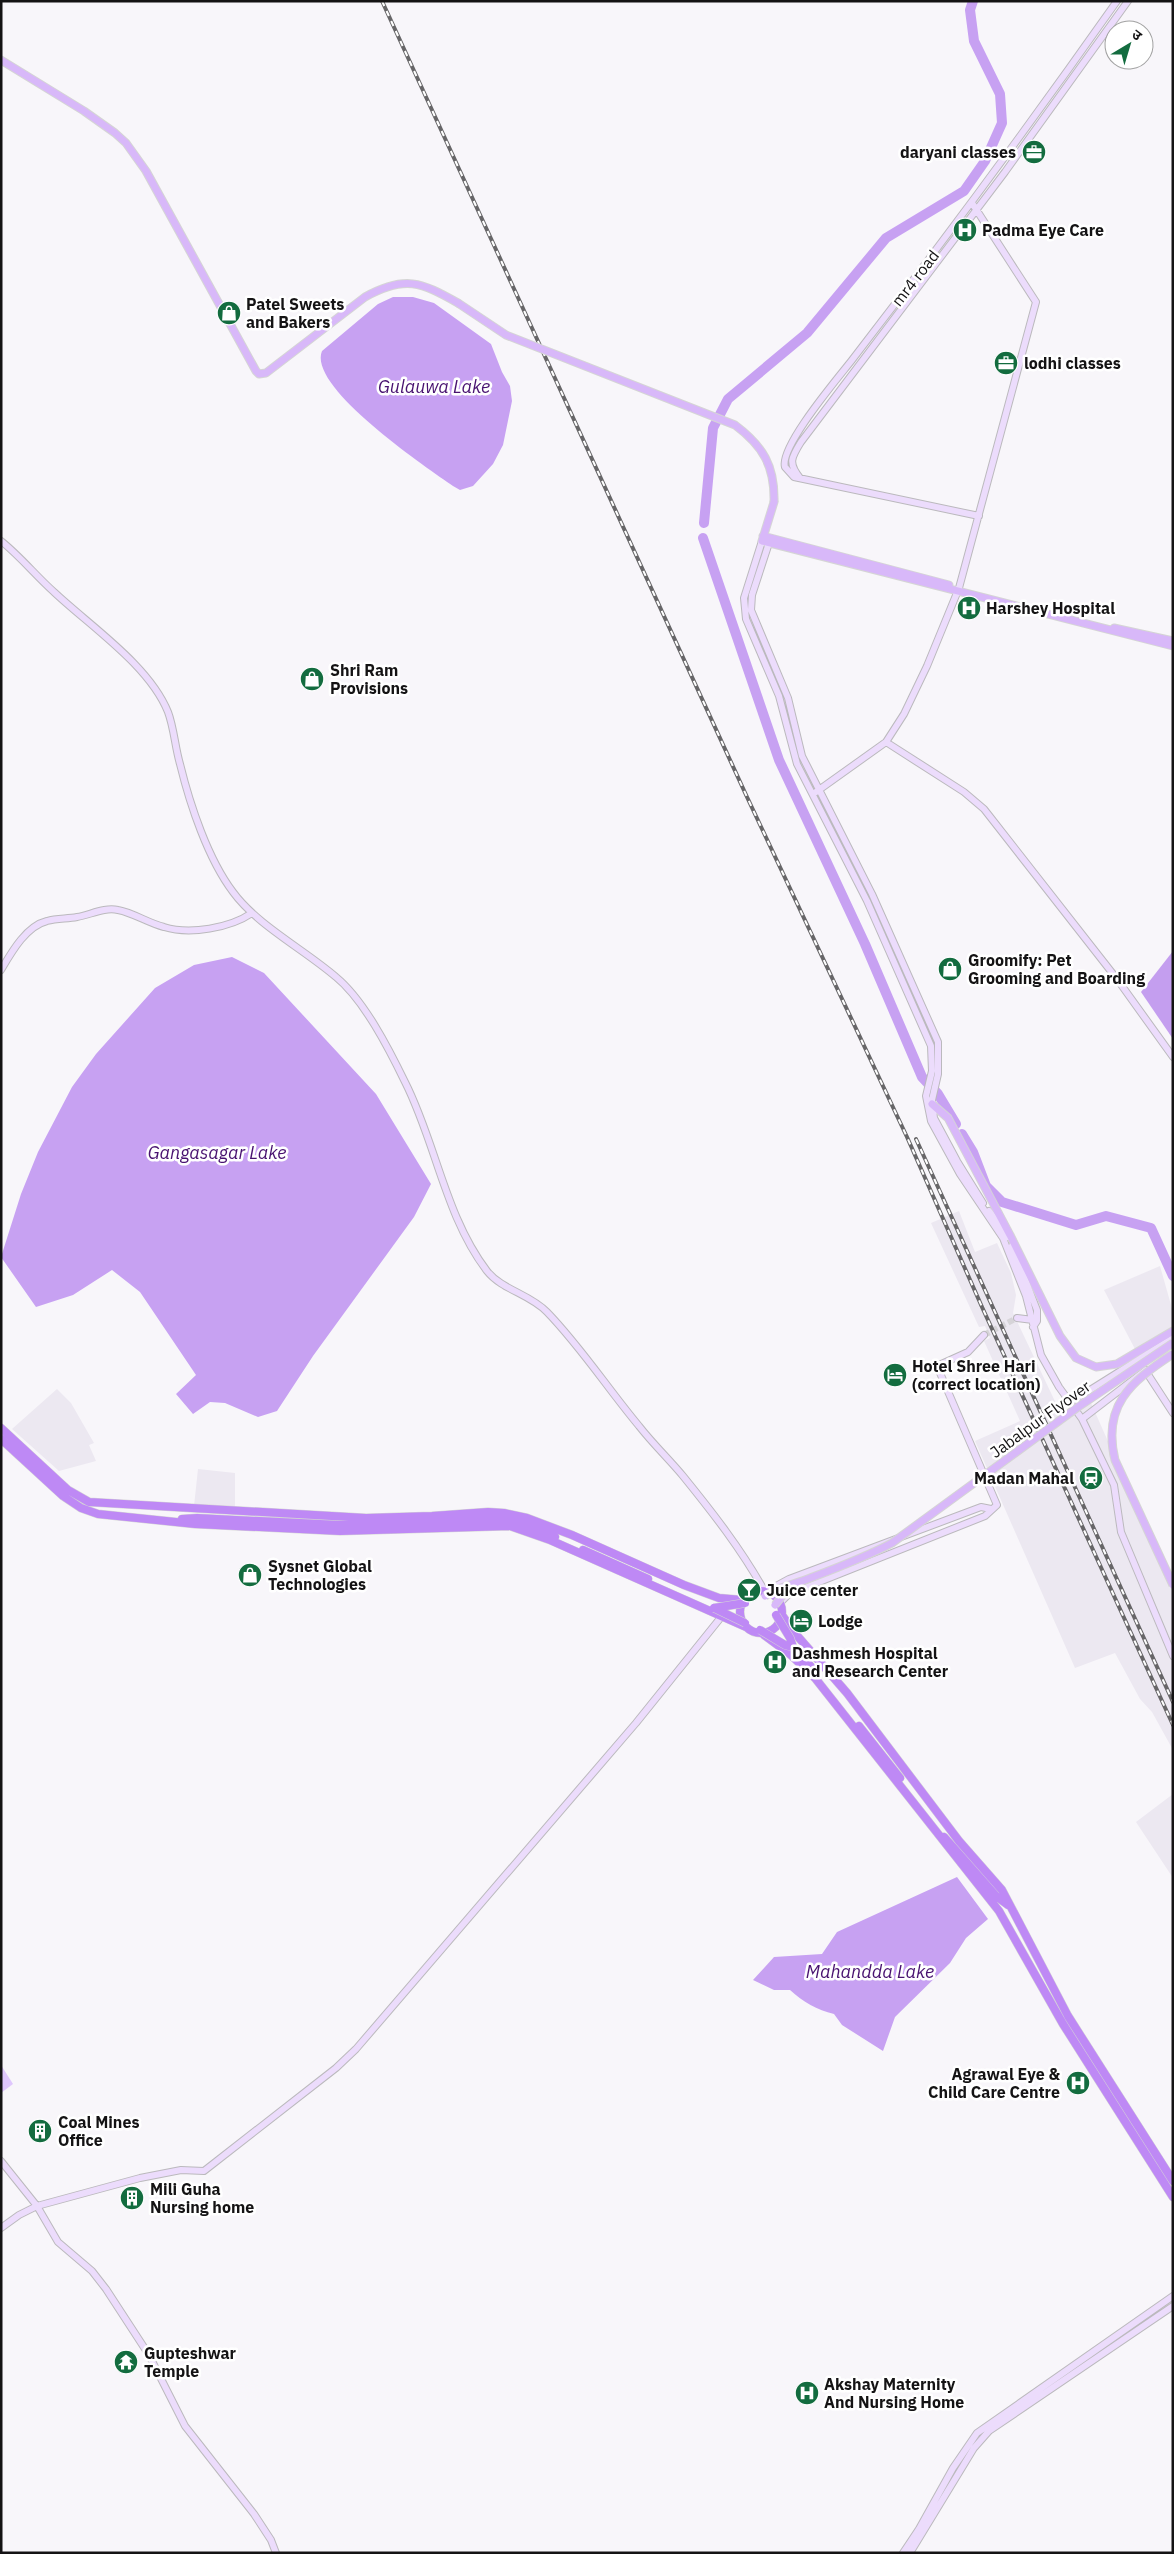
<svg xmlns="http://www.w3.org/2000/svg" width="1174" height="2554" viewBox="0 0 1174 2554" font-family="'IBM Plex Sans','Noto Sans Devanagari',sans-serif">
  <rect width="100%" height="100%" fill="#f8f6fa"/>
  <path fill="#ece8f1" d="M963 598 974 603 969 615 957 610Z
    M959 1211 975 1252 997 1243 1011 1273 1016 1295 1013 1313 1061 1414 1091 1403 1173 1588V1750L1152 1712 1140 1699 1115 1653 1075 1668 975 1441 1020 1421 984 1341 990 1338 985 1326 979 1327 931 1223Z
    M1160 1266 1173 1312V1328L1136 1351 1104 1290Z
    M57 1389 71 1403 94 1443 89 1445 96 1461 59 1471 12 1429Z
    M198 1469 235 1473V1509L194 1506Z
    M1173 1794V1878L1136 1822Z"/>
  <path fill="#dfc7fd" d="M1 2065 13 2084 1 2093Z"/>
  <path fill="#c49eef" d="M1173 951V1039L1141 992Z"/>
  <path fill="#c7a1f2" d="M393 297H413L434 303 491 344 502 372 510 386 512 401 503 445 493 464 473 486 460 490 453 486C426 467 307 387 322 351L378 304Z
    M232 957 264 973 376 1094 431 1184 414 1217 313 1356 277 1411 258 1417 225 1403 210 1402 193 1414 176 1394 196 1375 140 1292 112 1270 73 1295 36 1307 1 1257 21 1194 38 1152 72 1087 96 1054 155 988 194 965Z
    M957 1877 988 1919 966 1938 950 1963 895 2017 883 2051 842 2025 834 2014C817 2010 803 2002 790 1990H774L753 1980 774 1957 822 1954 837 1932Z"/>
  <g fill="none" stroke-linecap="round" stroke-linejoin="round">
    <path stroke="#c7a1f2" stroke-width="10" d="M704 523 713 428 728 399 807 333 886 238 964 191 985 161 1002 123 1000 94 974 41 970 10 973 1
      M703 538 779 760 865 944 922 1077 938 1094 956 1124
      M962 1134 973 1152 986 1186 1002 1202 1076 1225 1106 1216 1151 1228 1173 1276"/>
    <path stroke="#d6d4d8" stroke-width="6" stroke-dasharray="6 3" stroke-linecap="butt" d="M984 1335 1017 1318"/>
    <g stroke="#bbb9bd" stroke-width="8">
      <path id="secondary" d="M800 478C788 463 791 458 801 442L1005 172 1128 1
        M979 516 794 477 785 467C779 447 838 378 852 360 943 242 1031 123 1117 1
        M1 541C20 556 36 576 54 592 90 626 149 665 168 712 174 728 175 747 180 764 190 805 208 859 233 892 257 925 305 950 336 977 364 1000 389 1049 405 1082 436 1143 445 1216 487 1271 502 1290 530 1294 547 1312 581 1347 608 1389 639 1426 653 1444 669 1459 683 1476 713 1513 741 1549 764 1590
        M762 541 744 598 746 619 779 696 797 764 867 901 931 1046 932 1071 926 1096 931 1121 960 1174 1003 1238 1026 1296 1041 1355 1059 1387 1082 1419 1114 1485 1121 1532 1173 1656
        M769 543 752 595 751 610 788 698 802 756 872 894 938 1042V1074L932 1100 934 1118 957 1161 983 1203
        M886 742 964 792 984 809 1117 979 1173 1057
        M816 792 886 742 904 714 927 666 959 588 1036 302 972 203
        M1 970C11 953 26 926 47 921 57 918 67 919 77 917 90 915 104 907 118 910 134 913 148 923 164 927 190 935 230 928 252 913
        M989 1211 1008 1237
        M1012 1246 1037 1310V1321L1033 1327
        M1017 1318 1033 1320
        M1145 1370 1173 1413
        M1071 1402 1173 1338
        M1082 1419 1146 1370
        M767 1591 789 1579 981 1507 991 1509
        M780 1603 789 1594 985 1516 997 1505 937 1366 968 1352 984 1335
        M1 2161 37 2206 58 2242 92 2271 106 2289 149 2355 185 2426 254 2514 271 2540 276 2553
        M1 2228 19 2215 37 2206 140 2178 181 2170 204 2171 336 2068 356 2049 636 1723 722 1616
        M903 2553 919 2529 953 2468 977 2433 1173 2296
        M910 2553 974 2448 989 2431 1173 2306"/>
    </g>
    <g stroke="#d5d5d5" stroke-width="9">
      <path id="primary" d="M1 60 84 111 115 133 126 143 146 171 256 371 259 374 266 373 365 297C405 275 421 282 458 303
        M774 502 762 541 1173 646
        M763 536 949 585
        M1114 628 1173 641
        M932 1104 948 1118 1010 1235 1060 1336 1076 1358 1096 1367 1117 1364 1173 1331"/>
    </g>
    <g stroke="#d5d5d5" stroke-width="9">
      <path id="highway" d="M1 1428 68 1490 89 1502 366 1518 432 1516 488 1512 504 1513 527 1518 572 1535 684 1585 719 1598 742 1600
        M1 1439 63 1496 81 1508 98 1514 195 1524 340 1531 510 1526 550 1540 746 1627
        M182 1519 197 1518 340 1525 495 1519 516 1521 555 1537
        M583 1550 648 1579
        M740 1612a21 21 0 1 1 42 0a21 21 0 1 1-42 0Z
        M782 1615 793 1631 847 1693 959 1841 1002 1890 1068 2016 1173 2181
        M764 1635 791 1655 815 1678 999 1911 1063 2024 1173 2197
        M793 1647 816 1672
        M859 1726 900 1778
        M944 1837 996 1896 1008 1905"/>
    </g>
    <use href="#secondary" stroke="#ecdcfc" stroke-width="6"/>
    <use href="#primary" stroke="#d8b8f9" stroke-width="7"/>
    <use href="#highway" stroke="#be89f5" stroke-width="8"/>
    <g stroke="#676668" stroke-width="4">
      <path id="rail" d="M382 1 747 797 907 1137 982 1307 1173 1725
        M916 1139 1173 1702"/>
    </g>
    <use href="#rail" stroke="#fff" stroke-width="2" stroke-dasharray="5.5" stroke-linecap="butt"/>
    <g stroke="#d5d5d5" stroke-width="9" stroke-linecap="butt">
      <path id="primary-bridge" d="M458 303 506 335 735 425C763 446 775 466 774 502
        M1173 1354C1130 1382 1102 1406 1115 1460L1173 1585
        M765 1596C778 1587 791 1585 805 1580 834 1569 864 1558 892 1543L1078 1407 1173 1343
        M775 1605 791 1585"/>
    </g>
    <g stroke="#d5d5d5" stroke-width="9" stroke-linecap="butt">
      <path id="highway-bridge" d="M714 1608 745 1623
        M714 1608 745 1603
        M776 1615 790 1638 793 1647
        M760 1630 785 1645 793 1647"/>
    </g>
    <use href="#primary-bridge" stroke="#d8b8f9" stroke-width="7"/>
    <use href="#highway-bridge" stroke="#be89f5" stroke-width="8"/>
  </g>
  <defs>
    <g id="office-disc" transform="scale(1.25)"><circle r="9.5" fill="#136c3f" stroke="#fff"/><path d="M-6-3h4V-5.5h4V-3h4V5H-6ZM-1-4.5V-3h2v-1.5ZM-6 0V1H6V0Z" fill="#fff"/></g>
    <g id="hospital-disc" transform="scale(1.25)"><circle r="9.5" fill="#136c3f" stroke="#fff"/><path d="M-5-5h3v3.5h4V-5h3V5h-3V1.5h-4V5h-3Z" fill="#fff"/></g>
    <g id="shop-disc" transform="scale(1.25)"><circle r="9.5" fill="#136c3f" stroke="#fff"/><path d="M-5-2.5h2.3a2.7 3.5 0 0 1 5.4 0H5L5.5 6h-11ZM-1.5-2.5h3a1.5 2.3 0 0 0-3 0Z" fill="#fff"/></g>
    <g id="hotel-disc" transform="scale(1.25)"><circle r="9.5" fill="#136c3f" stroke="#fff"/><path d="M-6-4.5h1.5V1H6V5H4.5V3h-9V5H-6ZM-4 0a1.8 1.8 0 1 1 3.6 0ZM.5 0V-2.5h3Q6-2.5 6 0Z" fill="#fff"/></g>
    <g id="station-disc" transform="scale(1.25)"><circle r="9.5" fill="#136c3f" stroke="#fff"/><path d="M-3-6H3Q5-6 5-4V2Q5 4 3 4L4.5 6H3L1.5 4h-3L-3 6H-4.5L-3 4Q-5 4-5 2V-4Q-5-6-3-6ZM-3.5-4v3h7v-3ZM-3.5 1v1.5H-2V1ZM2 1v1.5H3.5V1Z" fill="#fff"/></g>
    <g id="bar-disc" transform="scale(1.25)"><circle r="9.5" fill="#136c3f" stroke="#fff"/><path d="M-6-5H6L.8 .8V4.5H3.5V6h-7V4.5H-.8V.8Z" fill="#fff"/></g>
    <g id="building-disc" transform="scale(1.25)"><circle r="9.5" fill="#136c3f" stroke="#fff"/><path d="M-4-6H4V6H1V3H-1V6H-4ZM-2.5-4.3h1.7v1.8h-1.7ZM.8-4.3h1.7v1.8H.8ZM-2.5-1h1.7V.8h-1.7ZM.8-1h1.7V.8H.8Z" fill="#fff"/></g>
    <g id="temple-disc" transform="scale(1.25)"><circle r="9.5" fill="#136c3f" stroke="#fff"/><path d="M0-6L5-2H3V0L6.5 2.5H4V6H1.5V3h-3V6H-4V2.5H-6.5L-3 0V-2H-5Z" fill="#fff"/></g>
  </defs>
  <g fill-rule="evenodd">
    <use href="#office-disc" x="1034" y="152"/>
    <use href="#hospital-disc" x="965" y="230"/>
    <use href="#shop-disc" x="229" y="313"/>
    <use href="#office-disc" x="1006" y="363"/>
    <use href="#hospital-disc" x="969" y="608"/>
    <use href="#shop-disc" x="312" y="679"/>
    <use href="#shop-disc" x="950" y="969"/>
    <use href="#hotel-disc" x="895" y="1375"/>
    <use href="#station-disc" x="1091" y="1478"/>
    <use href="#shop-disc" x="250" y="1575"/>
    <use href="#bar-disc" x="749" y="1590"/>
    <use href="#hotel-disc" x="801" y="1621"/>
    <use href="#hospital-disc" x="775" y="1662"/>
    <use href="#hospital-disc" x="1078" y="2083"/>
    <use href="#building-disc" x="40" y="2131"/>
    <use href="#building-disc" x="132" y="2198"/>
    <use href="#temple-disc" x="126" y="2362"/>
    <use href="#hospital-disc" x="807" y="2393"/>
  </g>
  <g text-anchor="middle" stroke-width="5" stroke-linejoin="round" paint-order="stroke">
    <g font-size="16" font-weight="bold" fill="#141314" stroke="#fff" text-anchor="start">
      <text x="1016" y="158" text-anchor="end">daryani classes</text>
      <text x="982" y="236">Padma Eye Care</text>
      <text x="246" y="310">Patel Sweets<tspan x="246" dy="18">and Bakers</tspan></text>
      <text x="1024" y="369">lodhi classes</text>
      <text x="986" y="614">Harshey Hospital</text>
      <text x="330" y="676">Shri Ram<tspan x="330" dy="18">Provisions</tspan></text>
      <text x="968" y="966">Groomify: Pet<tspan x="968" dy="18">Grooming and Boarding</tspan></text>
      <text x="912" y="1372">Hotel Shree Hari<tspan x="912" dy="18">(correct location)</tspan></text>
      <text x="1074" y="1484" text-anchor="end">Madan Mahal</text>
      <text x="268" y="1572">Sysnet Global<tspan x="268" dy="18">Technologies</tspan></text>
      <text x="766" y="1596">Juice center</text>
      <text x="818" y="1627">Lodge</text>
      <text x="792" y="1659">Dashmesh Hospital<tspan x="792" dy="18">and Research Center</tspan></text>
      <text x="1060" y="2080" text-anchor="end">Agrawal Eye &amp;<tspan x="1060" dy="18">Child Care Centre</tspan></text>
      <text x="58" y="2128">Coal Mines<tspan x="58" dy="18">Office</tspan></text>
      <text x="150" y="2195">Mili Guha<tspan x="150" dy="18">Nursing home</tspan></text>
      <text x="144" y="2359">Gupteshwar<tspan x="144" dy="18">Temple</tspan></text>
      <text x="824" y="2390">Akshay Maternity<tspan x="824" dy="18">And Nursing Home</tspan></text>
    </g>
    <g font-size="16" fill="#141314" stroke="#fff">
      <text transform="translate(915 278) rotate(-52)" y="6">mr4 road</text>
      <text transform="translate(1040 1419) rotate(-36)" y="6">Jabalpur Flyover</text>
    </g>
    <g font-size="18" font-style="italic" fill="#481270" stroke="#fff">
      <text x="434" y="393">Gulauwa Lake</text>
      <text x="217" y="1159">Gangasagar Lake</text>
      <text x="870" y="1978">Mahandda Lake</text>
    </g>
  </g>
  <rect width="1174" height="2554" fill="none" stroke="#141314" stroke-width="5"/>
  <g transform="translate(1129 45) rotate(38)"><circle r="24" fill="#ffffff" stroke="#a1a1a1"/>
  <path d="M0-4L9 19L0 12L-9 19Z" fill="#136c3f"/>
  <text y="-8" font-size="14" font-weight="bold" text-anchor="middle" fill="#141314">उ</text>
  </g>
</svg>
